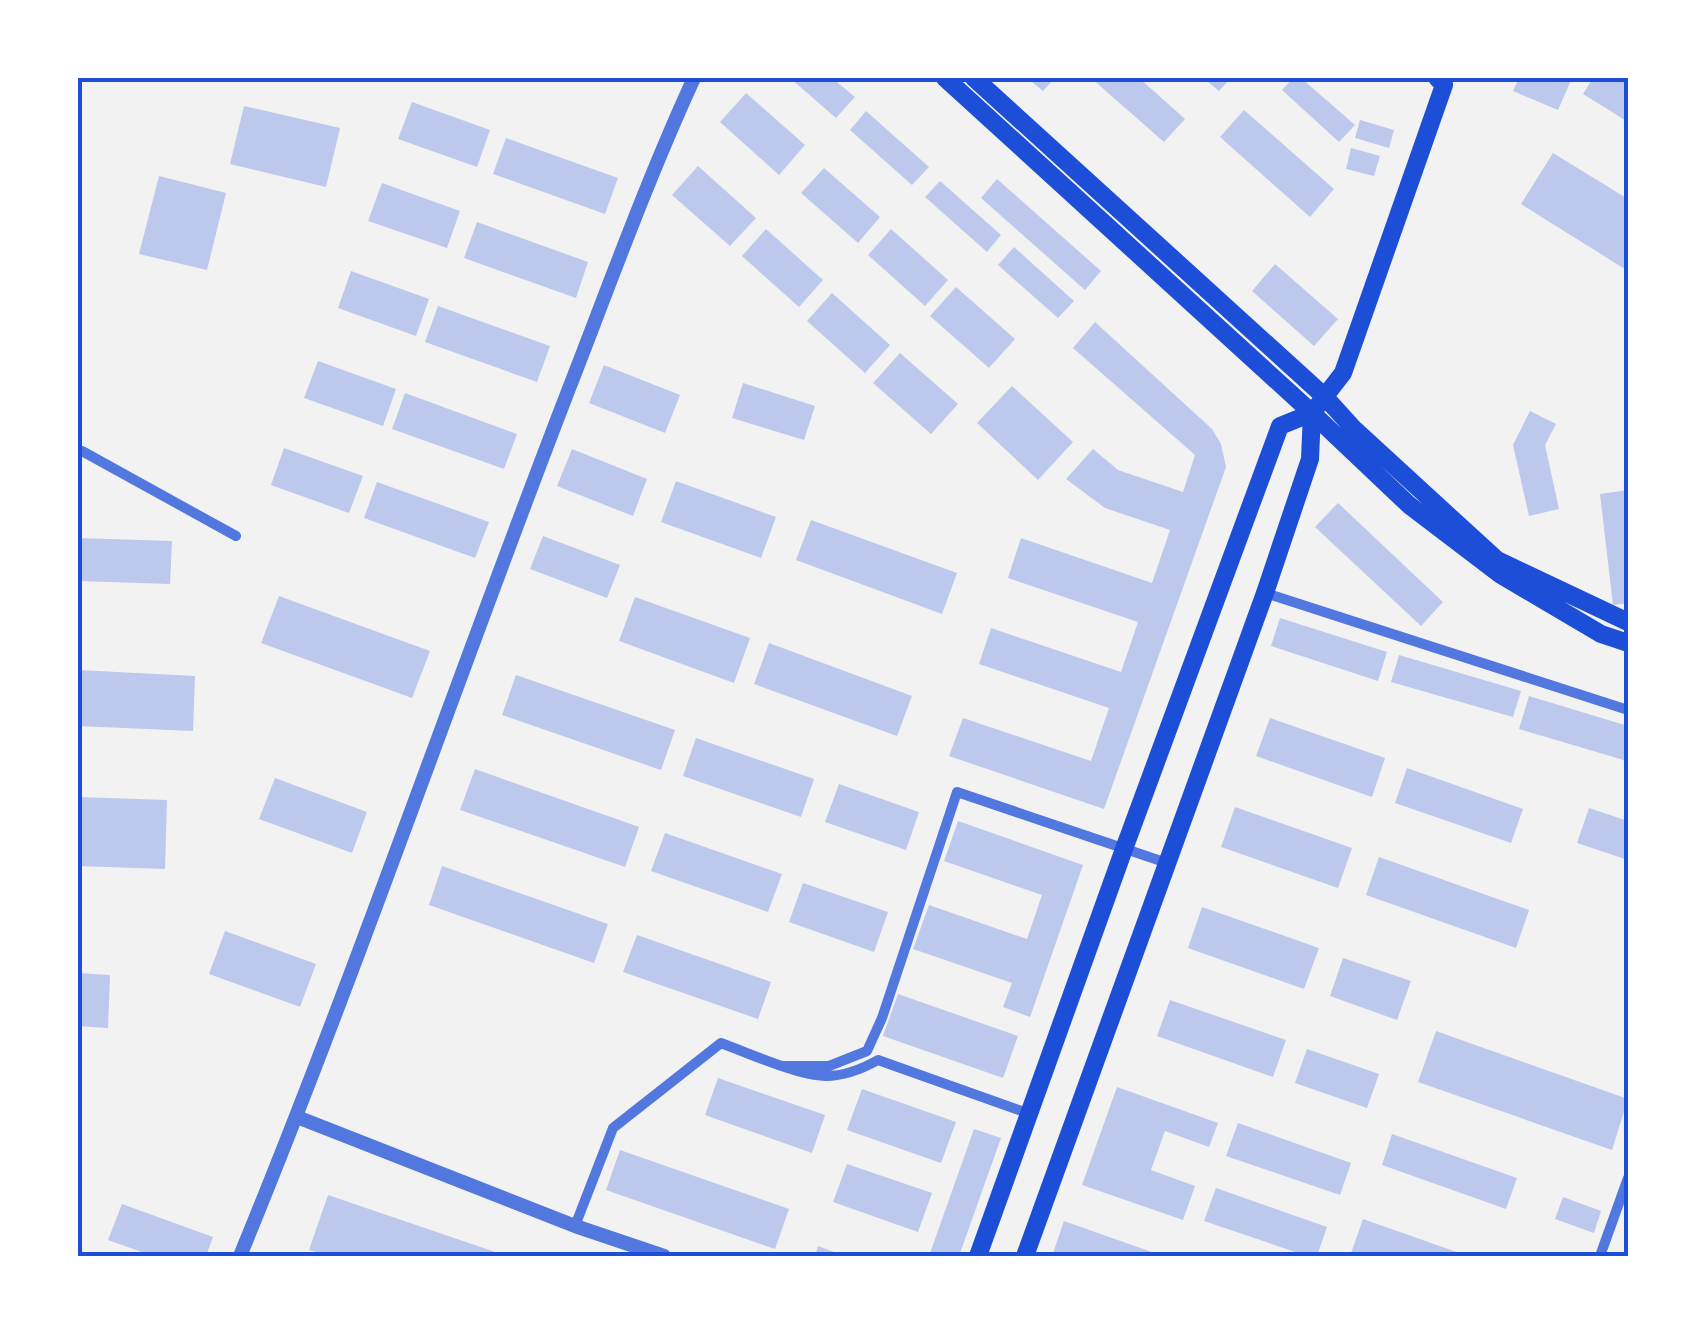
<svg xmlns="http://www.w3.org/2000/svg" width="1706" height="1334" viewBox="0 0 1706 1334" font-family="'IBM Plex Serif',serif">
  <rect width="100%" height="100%" fill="#f2f2f2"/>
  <path fill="#bdc9ec" d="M790 78H832L855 97 836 118Z
    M1027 78H1055L1043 91Z
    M1091 78H1139L1185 119 1164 142Z
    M1203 78H1231L1219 91Z
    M1293 78H1301L1355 125 1339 142 1282 90Z
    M1519 78H1572L1558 110 1513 91Z
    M1593 78H1628V122L1583 94Z
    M746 93 805 145 779 175 720 122Z
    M412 102 490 130 477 167 398 139Z
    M244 106 340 128 326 187 230 164Z
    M1244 110 1334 189 1310 217 1220 137Z
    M866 111 929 167 912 185 850 130Z
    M1360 120 1394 130 1389 148 1355 138Z
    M506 138 618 178 605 214 493 174Z
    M1351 148 1380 156 1374 176 1346 169Z
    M1553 153 1628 199V271L1521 204Z
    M698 166 756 218 730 246 672 195Z
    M824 168 880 217 858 243 801 193Z
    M159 176 226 193 207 270 139 254Z
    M997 179 1101 271 1085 290 981 198Z
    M940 181 1001 235 987 252 925 197Z
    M382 183 460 211 447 248 368 221Z
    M477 222 588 262 576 298 464 258Z
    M766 229 823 280 799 307 742 256Z
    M891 229 948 280 925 306 868 255Z
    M1014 247 1074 301 1058 318 998 265Z
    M1275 264 1338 319 1314 346 1252 291Z
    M351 271 429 299 416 336 338 308Z
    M956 287 1015 339 989 368 930 316Z
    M832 293 890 345 865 373 807 321Z
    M438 306 550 346 537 382 425 342Z
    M1095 322 1212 429 1221 444 1226 467 1104 809 949 756 963 718 1091 761 1109 708 979 664 991 628 1121 672 1138 622 1008 578 1021 538 1152 583 1170 530 1105 508 1066 479 1093 449 1118 470 1183 492 1195 455 1073 348Z
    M900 353 958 404 931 434 873 383Z
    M318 361 396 389 383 426 304 398Z
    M604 365 680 395 665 433 589 403Z
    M743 383 815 406 804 440 732 418Z
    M1012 386 1073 442 1038 480 977 423Z
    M405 393 517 434 504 469 392 429Z
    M1530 411 1556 424 1545 445 1559 509 1529 516 1513 445Z
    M284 448 363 476 349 513 271 485Z
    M572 449 647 479 633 516 557 486Z
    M676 481 776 517 761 558 661 522Z
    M377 482 489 522 475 558 364 518Z
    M1628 490V603L1613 605 1600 494Z
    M1338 503 1443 602 1421 626 1315 527Z
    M811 520 957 573 942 614 796 560Z
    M543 536 620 565 607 598 530 569Z
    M78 538 172 541 170 584 78 581Z
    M279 596 430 651 412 698 261 643Z
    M635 597 750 638 734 683 619 641Z
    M1280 618 1387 652 1378 681 1271 646Z
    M769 643 912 696 897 736 754 684Z
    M1399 655 1521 691 1513 717 1391 682Z
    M78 670 195 676 193 731 78 726Z
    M516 675 675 730 661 770 502 715Z
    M1529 696 1628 726 1627 761 1519 729Z
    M1270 718 1385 758 1372 797 1256 756Z
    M696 738 814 779 801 817 683 776Z
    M1407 768 1523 809 1511 843 1395 803Z
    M475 769 639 827 625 867 460 810Z
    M275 778 367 812 352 853 259 819Z
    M839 784 919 812 906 850 825 822Z
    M78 797 167 800 165 869 78 866Z
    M1235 807 1352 848 1338 888 1221 847Z
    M1589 808 1628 821V860L1577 843Z
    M958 821 1083 865 1030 1017 1003 1007 1012 983 913 949 929 905 1027 939 1042 895 944 861Z
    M665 833 782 874 768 912 651 871Z
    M1379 857 1529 910 1516 948 1366 895Z
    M442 866 608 924 594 963 429 905Z
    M803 883 888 912 874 952 789 922Z
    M1202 907 1319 948 1304 989 1188 948Z
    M225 931 316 964 300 1007 209 974Z
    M637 935 771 982 758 1019 623 972Z
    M1343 958 1411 981 1397 1020 1330 996Z
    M78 973 110 975 108 1028 78 1026Z
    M898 994 1018 1036 1003 1078 883 1036Z
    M1170 1000 1286 1040 1273 1077 1157 1036Z
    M1436 1031 1628 1099 1612 1150 1418 1082Z
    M1307 1049 1379 1074 1367 1108 1295 1083Z
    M718 1078 825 1115 812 1153 705 1115Z
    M1117 1087 1218 1123 1209 1147 1165 1131 1151 1170 1195 1186 1183 1220 1082 1185Z
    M862 1089 956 1122 941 1163 847 1130Z
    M1238 1123 1351 1163 1340 1195 1226 1156Z
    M974 1129 1001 1138 959 1256H929Z
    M1392 1134 1517 1178 1506 1209 1382 1165Z
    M620 1150 789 1209 775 1249 606 1190Z
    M847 1164 932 1193 918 1232 833 1202Z
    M1216 1188 1327 1227 1317 1256H1307L1204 1221Z
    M328 1195 507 1256H329L309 1250Z
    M1563 1197 1601 1211 1594 1233 1555 1219Z
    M122 1204 213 1237 206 1256H153L108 1240Z
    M1363 1219 1468 1256H1350Z
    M1064 1221 1163 1256H1052Z
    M818 1246 845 1256H815Z"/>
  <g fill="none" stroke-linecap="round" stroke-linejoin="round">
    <path stroke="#5277de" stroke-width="10" d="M82 451 236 536
      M1265 593 1628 710
      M783 1066H829L867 1051 882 1018 957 792 1167 863
      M575 1226 613 1128 721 1043C748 1053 799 1076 826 1076 844 1076 862 1069 878 1060L1030 1114
      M1600 1256 1628 1178"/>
    <path stroke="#5277de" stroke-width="14" d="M297 1117 575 1226 664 1256
      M240 1256C358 969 458 675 570 386 610 283 648 178 694 78"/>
    <path stroke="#1d4ed8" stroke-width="18" d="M945 78 1312 413 1409 505 1501 575 1601 634 1628 643
      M974 78 1325 397 1354 429 1497 560 1628 622
      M978 1256 1124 849 1280 426 1312 413 1343 373 1444 85 1437 78
      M1025 1256 1265 593 1310 459 1312 413"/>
  </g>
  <rect width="1706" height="1334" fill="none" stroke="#ffffff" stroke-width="160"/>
  <rect x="80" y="80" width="1546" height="1174" fill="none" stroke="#1d4ed8" stroke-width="4"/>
</svg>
